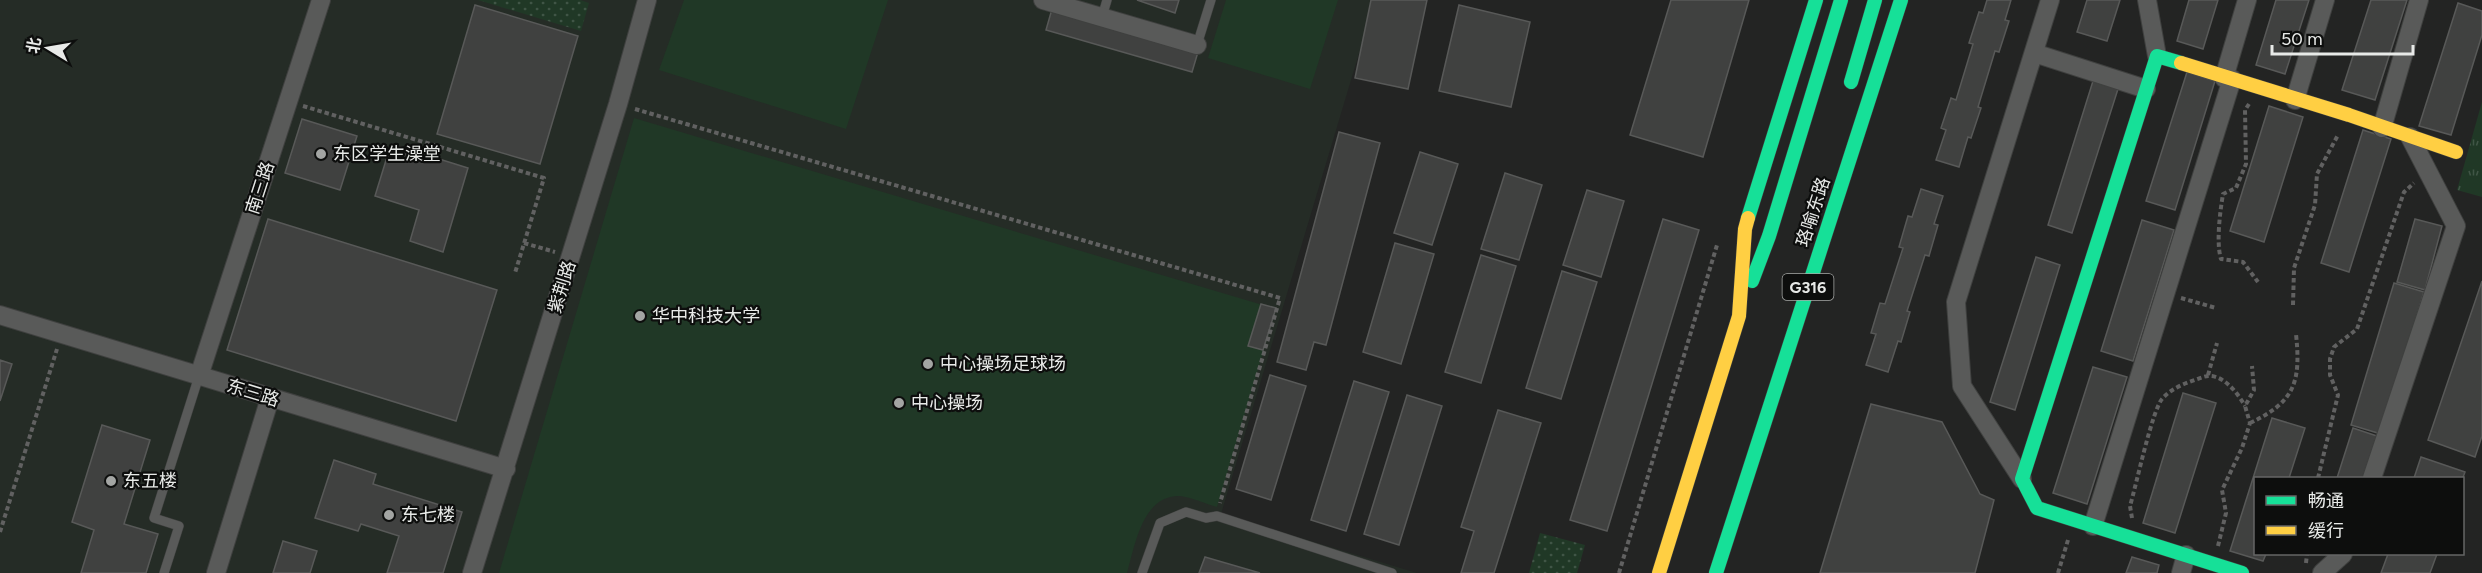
<svg xmlns="http://www.w3.org/2000/svg" width="2482" height="573" viewBox="0 0 2482 573" font-family="Figtree,'Noto Sans SC',sans-serif">
  <defs>
    <pattern id="grass-dots" width="8" height="8" patternUnits="userSpaceOnUse" patternTransform="scale(1.5)"><rect width="8" height="8" fill="#203826"/><path d="M2 2h.1M6 6h.1" fill="none" stroke="#405546" stroke-width="1.8" stroke-linecap="round"/></pattern>
    <pattern id="park-tufts" width="24" height="20" patternUnits="userSpaceOnUse" patternTransform="scale(1.5)"><rect width="24" height="20" fill="#203826"/><path d="M3 7l-1-3M5 7V3M7 7l1-3M15 17l-1-3M17 17v-4M19 17l1-3" fill="none" stroke="#405546"/></pattern>
  </defs>
  <rect width="100%" height="100%" fill="#232423"/>
  <path fill="#252c26" d="M0 0H1375L1221 514 1417 573H0Z"/>
  <path fill="url(#grass-dots)" d="M478 0H580L589 3 581 31Z
    M1540 533 1585 545 1577 573H1529Z"/>
  <path fill="url(#park-tufts)" d="M2482 102V197L2457 190Z"/>
  <path fill="#203826" d="M684 0H888L846 129 659 70Z
    M1226 0H1338L1310 89 1208 58Z
    M634 118 1276 309 1217 507C1206 504 1191 497 1180 496 1142 495 1135 546 1127 573H499Z"/>
  <path fill="#404140" stroke="#585958" stroke-width="1.5" d="M1137 0H1179L1175 13Z
    M1371 0H1427L1408 89 1355 78Z
    M1671 0H1749L1703 157 1630 135Z
    M1987 0H2011L2005 20 2009 21 1999 52 1995 51 1978 107 1981 108 1971 138 1968 137 1959 167 1936 160 1946 130 1941 128 1951 98 1956 100 1973 44 1969 43 1979 12 1983 13Z
    M2087 0H2120L2107 41 2077 32Z
    M2189 0H2218L2203 49 2177 41Z
    M2276 0H2309L2285 74 2256 65Z
    M2371 0H2407L2375 100 2342 90Z
    M2458 3 2482 11V35L2451 135 2419 126Z
    M475 5 578 36 540 164 437 134Z
    M1459 5 1530 22 1511 107 1439 91Z
    M1052 9 1198 52 1192 72 1046 30Z
    M2187 72 2215 81 2175 210 2146 201Z
    M2093 81 2118 89 2072 233 2048 225Z
    M2269 106 2303 117 2264 242 2230 231Z
    M302 119 357 136 340 190 285 173Z
    M2363 130 2391 139 2349 272 2321 263Z
    M1339 132 1380 143 1326 345 1314 342 1306 370 1277 362Z
    M391 144 468 168 443 252 410 241 419 210 375 196Z
    M1420 152 1458 164 1432 245 1394 233Z
    M1505 173 1542 185 1519 260 1481 249Z
    M1921 189 1943 196 1934 224 1938 225 1929 256 1925 255 1907 311 1910 312 1901 342 1898 341 1888 372 1866 365 1876 334 1871 333 1880 303 1885 304 1903 248 1899 247 1908 216 1912 217Z
    M1587 190 1624 201 1601 277 1563 265Z
    M268 219 497 290 456 421 227 350Z
    M1663 219 1699 230 1607 531 1570 520Z
    M2415 219 2442 226 2425 290 2397 282Z
    M2142 220 2174 230 2133 361 2101 351Z
    M1395 243 1434 254 1401 364 1363 352Z
    M1481 255 1516 266 1481 383 1445 372Z
    M2036 257 2060 265 2015 410 1990 402Z
    M1562 271 1597 282 1561 399 1526 388Z
    M2482 281V436L2475 457 2428 440Z
    M2394 283 2424 292 2381 434 2351 425Z
    M1261 304 1276 308 1263 350 1248 346Z
    M0 360 12 364 0 401Z
    M2093 367 2127 377 2087 504 2053 493Z
    M1270 375 1306 386 1271 500 1236 489Z
    M1354 381 1389 392 1346 531 1311 520Z
    M2183 393 2216 403 2175 533 2143 523Z
    M1407 395 1442 406 1399 545 1364 534Z
    M1871 404 1942 422 1980 494 1994 500 1975 573H1820Z
    M1498 410 1541 423 1494 573H1461L1474 531 1461 527Z
    M2272 418 2305 428 2289 478H2256V554H2266L2263 561 2230 551Z
    M102 425 150 440 124 524 158 534 146 573H81L94 530 72 522Z
    M2353 428 2380 437 2367 478H2337Z
    M2421 457 2465 472 2462 480V478H2414Z
    M334 460 376 474 373 484 462 512 443 573H387L399 536 361 524 358 531 315 518Z
    M283 541 317 551 310 573H273Z
    M2388 554H2437L2430 573H2381Z
    M1205 557 1260 573H1199Z
    M2132 557 2159 565 2157 573H2126Z"/>
  <g fill="none" stroke-linecap="round" stroke-linejoin="round">
    <g stroke="#3f403f" stroke-width="10">
      <path id="lane" d="M1102 17 1107 0
        M1197 45 1211 0
        M164 573 179 526 154 518 199 376
        M1142 573 1160 523 1186 512 1206 518 1217 516 1392 573"/>
    </g>
    <g stroke="#3f403f" stroke-width="20">
      <path id="street" d="M1043 0 1197 45
        M2147 0 2157 56
        M2034 53 2146 89
        M2224 78 2247 0
        M2295 100 2325 0
        M2382 128 2419 0
        M0 315 506 469
        M199 376 321 0
        M2372 478 2456 226 2410 137
        M2022 479 1962 386 1956 302 2050 0
        M2093 526 2232 79
        M216 573 270 398
        M472 573 618 104 647 0
        M2181 573 2186 555
        M2322 573 2343 554"/>
    </g>
    <g stroke="#3f403f" stroke-width="15">
      <path id="fast" d="M2181 63 2157 56 2022 479 2037 508 2242 573
        M1851 82 1875 0
        M1748 218 1816 0
        M1752 281 1769 236 1841 0
        M1716 573 1901 0"/>
    </g>
    <g stroke="#3f403f" stroke-width="15">
      <path id="slow" d="M2181 63 2349 115 2456 152
        M1659 573 1739 316 1745 229 1748 218"/>
    </g>
    <path stroke="#616161" stroke-width="4" stroke-dasharray="4.5 3" stroke-linecap="butt" d="M2249 104 2245 110 2246 164 2236 188 2223 194C2220 212 2216 243 2221 259L2243 262 2258 282
      M303 106 544 178 515 273
      M635 109 1280 298 1220 503
      M524 243 555 252
      M2181 298 2216 308
      M2293 305 2294 268 2315 205 2317 174 2338 135
      M2208 375 2217 343
      M2250 423C2295 402 2301 382 2296 334
      M2318 478 2338 395 2330 375V359L2334 347 2357 329 2404 192 2414 183
      M2132 518 2130 506C2136 486 2152 411 2162 399 2172 387 2189 382 2203 377 2221 371 2237 392 2245 406
      M0 532 57 349
      M2218 546 2226 513 2222 490 2242 448 2250 423 2245 406 2254 390 2252 366
      M2306 563 2307 554
      M1619 573 1717 245
      M2058 573 2068 540"/>
    <use href="#lane" stroke="#595a59" stroke-width="9"/>
    <use href="#street" stroke="#595a59" stroke-width="18"/>
    <use href="#fast" stroke="#16e098" stroke-width="14"/>
    <use href="#slow" stroke="#ffcf43" stroke-width="14"/>
  </g>
  <g fill="#a3a5a3" stroke="#0d0e0d" stroke-width="2">
    <circle cx="321" cy="154" r="6"/>
    <circle cx="640" cy="316" r="6"/>
    <circle cx="928" cy="364" r="6"/>
    <circle cx="899" cy="403" r="6"/>
    <circle cx="111" cy="481" r="6"/>
    <circle cx="389" cy="515" r="6"/>
  </g>
  <g text-anchor="middle" stroke-width="4.5" stroke-linejoin="round" paint-order="stroke">
    <rect fill="#0d0e0d" stroke="#a6a8a6" stroke-width="1.5" x="1782.5" y="274" width="51" height="26" rx="4.5"/>
    <g font-size="16" font-weight="bold" fill="#e8eae8">
      <text x="1808" y="293">G316</text>
    </g>
    <g font-size="18" fill="#e8eae8" stroke="#0d0e0d" text-anchor="start">
      <text x="333" y="160">东区学生澡堂</text>
      <text x="652" y="322">华中科技大学</text>
      <text x="940" y="370">中心操场足球场</text>
      <text x="911" y="409">中心操场</text>
      <text x="123" y="487">东五楼</text>
      <text x="401" y="521">东七楼</text>
    </g>
    <g font-size="18" fill="#e8eae8" stroke="#0d0e0d">
      <text transform="translate(260 188) rotate(-72)" y="6">南三路</text>
      <text transform="translate(1813 212) rotate(-72)" y="6">珞喻东路</text>
      <text transform="translate(562 287) rotate(-73)" y="6">紫荆路</text>
      <text transform="translate(253 393) rotate(17)" y="6">东三路</text>
    </g>
  </g>
  <rect x="2254" y="477" width="210" height="78" fill="#0d0e0d" stroke="#656665" stroke-width="1.5"/>
  <rect x="2266" y="496" width="30" height="9" fill="#16e098" stroke="#656665" stroke-width="1.5"/>
  <text x="2308" y="507" font-size="18" fill="#e8eae8">畅通</text>
  <rect x="2266" y="526" width="30" height="9" fill="#ffcf43" stroke="#656665" stroke-width="1.5"/>
  <text x="2308" y="537" font-size="18" fill="#e8eae8">缓行</text>
  <g transform="translate(48 48) rotate(281)" stroke="#0d0e0d" stroke-width="4.5" paint-order="stroke">
  <path d="M0-4.5L10 22L0 15L-10 22Z" fill="#e8eae8"/>
  <text y="-9" font-size="16" font-weight="bold" text-anchor="middle" fill="#e8eae8">北</text>
  </g>
  <path d="M2272 45v9h141v-9" fill="none" stroke="#e8eae8" stroke-width="3"/>
  <text x="2281" y="45" font-size="18" fill="#e8eae8" stroke="#0d0e0d" stroke-width="4.5" paint-order="stroke">50 m</text>
</svg>
